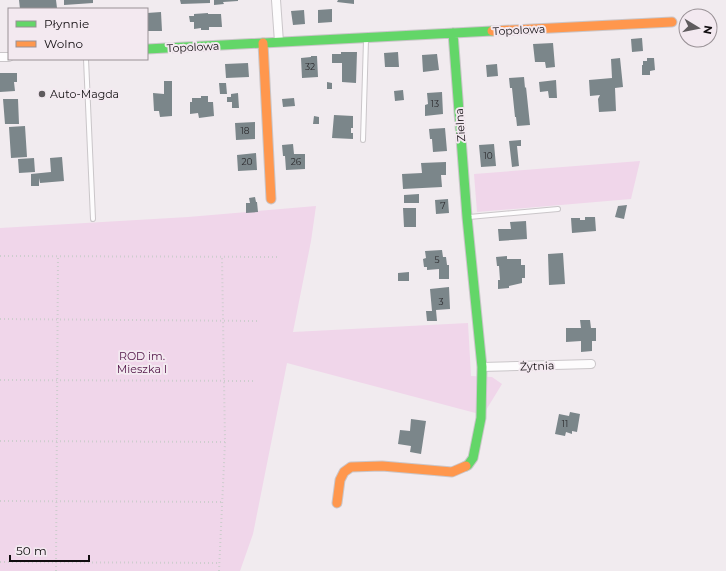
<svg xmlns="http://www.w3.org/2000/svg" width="726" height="571" viewBox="0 0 726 571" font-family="Montserrat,sans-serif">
  <rect width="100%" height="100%" fill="#f1ebef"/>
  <path fill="#f0d6ea" d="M640 161 631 199 477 212 474 174Z
    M316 206 311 241 293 332 468 323 471 376 492 377 502 384 483 415 287 363 253 534 240 571H0V228L188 217Z"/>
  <path fill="#7b868a" d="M19 0H56L57 8 20 9Z
    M64 0H93V3L64 5Z
    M180 0H210V3L181 4Z
    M214 0H238V1L223 2 224 4 214 5Z
    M338 0H354V4L337 2Z
    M332 9V22L318 23V10Z
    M304 10 305 24 293 25 291 11Z
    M161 12 162 31H147V13Z
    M208 13V14H221L222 27H209V30H201V28L194 29V22H190L189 16H194V14Z
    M642 38 643 51 632 52 631 39Z
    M553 43 555 67 546 68 545 62H535L533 44Z
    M341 52H357L356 83 342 82V63H332V54H341Z
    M398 52 399 67H385L384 53Z
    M437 54 439 70 423 72 422 55Z
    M311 56H317L318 77 302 78 301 58 311 57Z
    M620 58 623 87 615 88 616 111 599 112 598 99 600 95 590 96 589 80 612 78 611 59Z
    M647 58H654L655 70 650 71V75H642V65H643V61H647Z
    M248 63 249 77 226 78 225 64Z
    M497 64 498 76 487 77 486 65Z
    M0 73H17V82H14L15 91 0 92Z
    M524 77 525 88 526 87 530 125 517 126 516 117H515L512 88H510L509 78Z
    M556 80 557 98H549L548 91 540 92 539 82Z
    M164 81H172V116L160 117 159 111H154L153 93 164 94Z
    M327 82 332 83V89H327Z
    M219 83H226L227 94H220Z
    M403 90 404 100 395 101 394 91Z
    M442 92 443 114 425 116V105L428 104 427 93Z
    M238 93 239 108H232V102H227V97H231V94Z
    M201 96H208V102H213L214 116 199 118 198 113 190 114V102H192V98H201Z
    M294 98 295 106 283 107 282 99Z
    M3 99H18L19 124H5Z
    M334 115 353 116V128H351V133H353V139L332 138Z
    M314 116 319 117V124H313Z
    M255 122V139L236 140 235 123Z
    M25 126 27 157 11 158 9 127Z
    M445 128 447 151 433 152 432 139H430L429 129Z
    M521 140V146H517L519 166 512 167 509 141Z
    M293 144 294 154H305V169L286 170 285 156H283L282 145Z
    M494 144 496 166 481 167 479 145Z
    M256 153 257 170 238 171 237 155Z
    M62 157 64 181 40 183 39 178V186H31V174L51 172 50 158Z
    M34 158 35 172 19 173 18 159Z
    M446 162V175H441L442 187 403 189 402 174 422 173 421 163Z
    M419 194V203H404V195Z
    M255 197 256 202H257L258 212 246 213V203H250L249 198Z
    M448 199 449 213 436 214 435 200Z
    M627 205 624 219 615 217 618 206Z
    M403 208H416V227H404Z
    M585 217H595L596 231 572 233 571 218H580V220H585Z
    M526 221 527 239 499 241 498 229H511L510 222Z
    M442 250 443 257H446L447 265H449V279H439V269L427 270V267H424L423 259 426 258 425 251Z
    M563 253 565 284 549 285 548 254Z
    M507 256V259H521V265H525V278H522V283L509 286V288L498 289V280H500L499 266H497L496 257Z
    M409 272V281H398V273Z
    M449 287 450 309 436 310 437 321H427L426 311H432L430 289Z
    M580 320H590L591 328H596V341H592V351L581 352V341L566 342V328H581Z
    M570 412 580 414 577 432 572 431V434L566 432 565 436 555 434 559 414 569 416Z
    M411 419 426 421 421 454 410 452 411 446 398 444 400 430 410 431Z"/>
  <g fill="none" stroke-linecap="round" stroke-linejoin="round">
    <g stroke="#cac6c9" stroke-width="6">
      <path id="lane" d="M86 59 93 219
        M363 140 366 40
        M469 217 558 209"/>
    </g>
    <g stroke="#cac6c9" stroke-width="10">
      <path id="street" d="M276 0 279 42
        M0 57H9
        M482 367 591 364"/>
    </g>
    <g stroke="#cac6c9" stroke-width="11">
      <path id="fast" d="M453 33 467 217 482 367 481 418 473 458 468 465 466 466
        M147 49 492 31"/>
    </g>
    <g stroke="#cac6c9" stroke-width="11">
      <path id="slow" d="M492 31 672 22
        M263 43 271 199
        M337 503 340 480 344 472 351 467 382 466 452 472 466 466"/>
    </g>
    <path stroke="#cecdce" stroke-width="2" stroke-dasharray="1 3" stroke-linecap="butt" d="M0 256 278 257
      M0 319 257 321
      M0 380 254 381
      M0 441 225 442
      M0 501 223 502
      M0 562 220 563
      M56 571 58 256
      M219 571 225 442 222 257"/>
    <use href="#lane" stroke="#fdfcfd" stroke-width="4"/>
    <use href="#street" stroke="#fdfcfd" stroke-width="8"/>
    <use href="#fast" stroke="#63d668" stroke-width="9"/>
    <use href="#slow" stroke="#ff974d" stroke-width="9"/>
  </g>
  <circle fill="#5f5b5e" stroke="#f3e9f0" stroke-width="1.5" cx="42" cy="94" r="4"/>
  <g text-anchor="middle" stroke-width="4" stroke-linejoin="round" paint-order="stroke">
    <g font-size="9" fill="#2c2b2e">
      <text x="310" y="70">32</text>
      <text x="435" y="107">13</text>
      <text x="245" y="134">18</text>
      <text x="488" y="159">10</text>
      <text x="247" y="165">20</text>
      <text x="296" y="165">26</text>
      <text x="443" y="209">7</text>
      <text x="437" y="263">5</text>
      <text x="441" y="305">3</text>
      <text x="565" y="427">11</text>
    </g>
    <g font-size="11" fill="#110d10" stroke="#f3e9f0">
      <text transform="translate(519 30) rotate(-3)" y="4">Topolowa</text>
      <text transform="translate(193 47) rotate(-3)" y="4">Topolowa</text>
      <text transform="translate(460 125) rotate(-94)" y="4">Zielna</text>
      <text transform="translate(537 366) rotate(-2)" y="4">Żytnia</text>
    </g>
    <g font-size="11" fill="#110d10" stroke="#f3e9f0" text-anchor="start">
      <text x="50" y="98">Auto-Magda</text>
    </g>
    <g font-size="11" fill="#501446" stroke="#f3e9f0">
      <text x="142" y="360">ROD im.<tspan x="142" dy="13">Mieszka I</tspan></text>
    </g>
  </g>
  <rect x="8" y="8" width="140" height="52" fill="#f3e9f0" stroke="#999196"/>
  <rect x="16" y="21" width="20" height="6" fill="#63d668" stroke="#999196"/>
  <text x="44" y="28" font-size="12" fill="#110d10">Płynnie</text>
  <rect x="16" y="41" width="20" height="6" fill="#ff974d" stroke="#999196"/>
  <text x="44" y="48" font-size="12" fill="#110d10">Wolno</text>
  <g transform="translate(698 28) rotate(100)"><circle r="19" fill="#f3e9f0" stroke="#999196"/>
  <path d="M0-3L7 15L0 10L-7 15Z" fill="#5f5b5e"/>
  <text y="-6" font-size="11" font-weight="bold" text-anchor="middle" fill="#110d10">N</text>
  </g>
  <path d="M10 555v6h79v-6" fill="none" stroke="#110d10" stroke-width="2"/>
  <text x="16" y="555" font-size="12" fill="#110d10" stroke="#f3e9f0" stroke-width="3" paint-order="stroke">50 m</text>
</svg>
